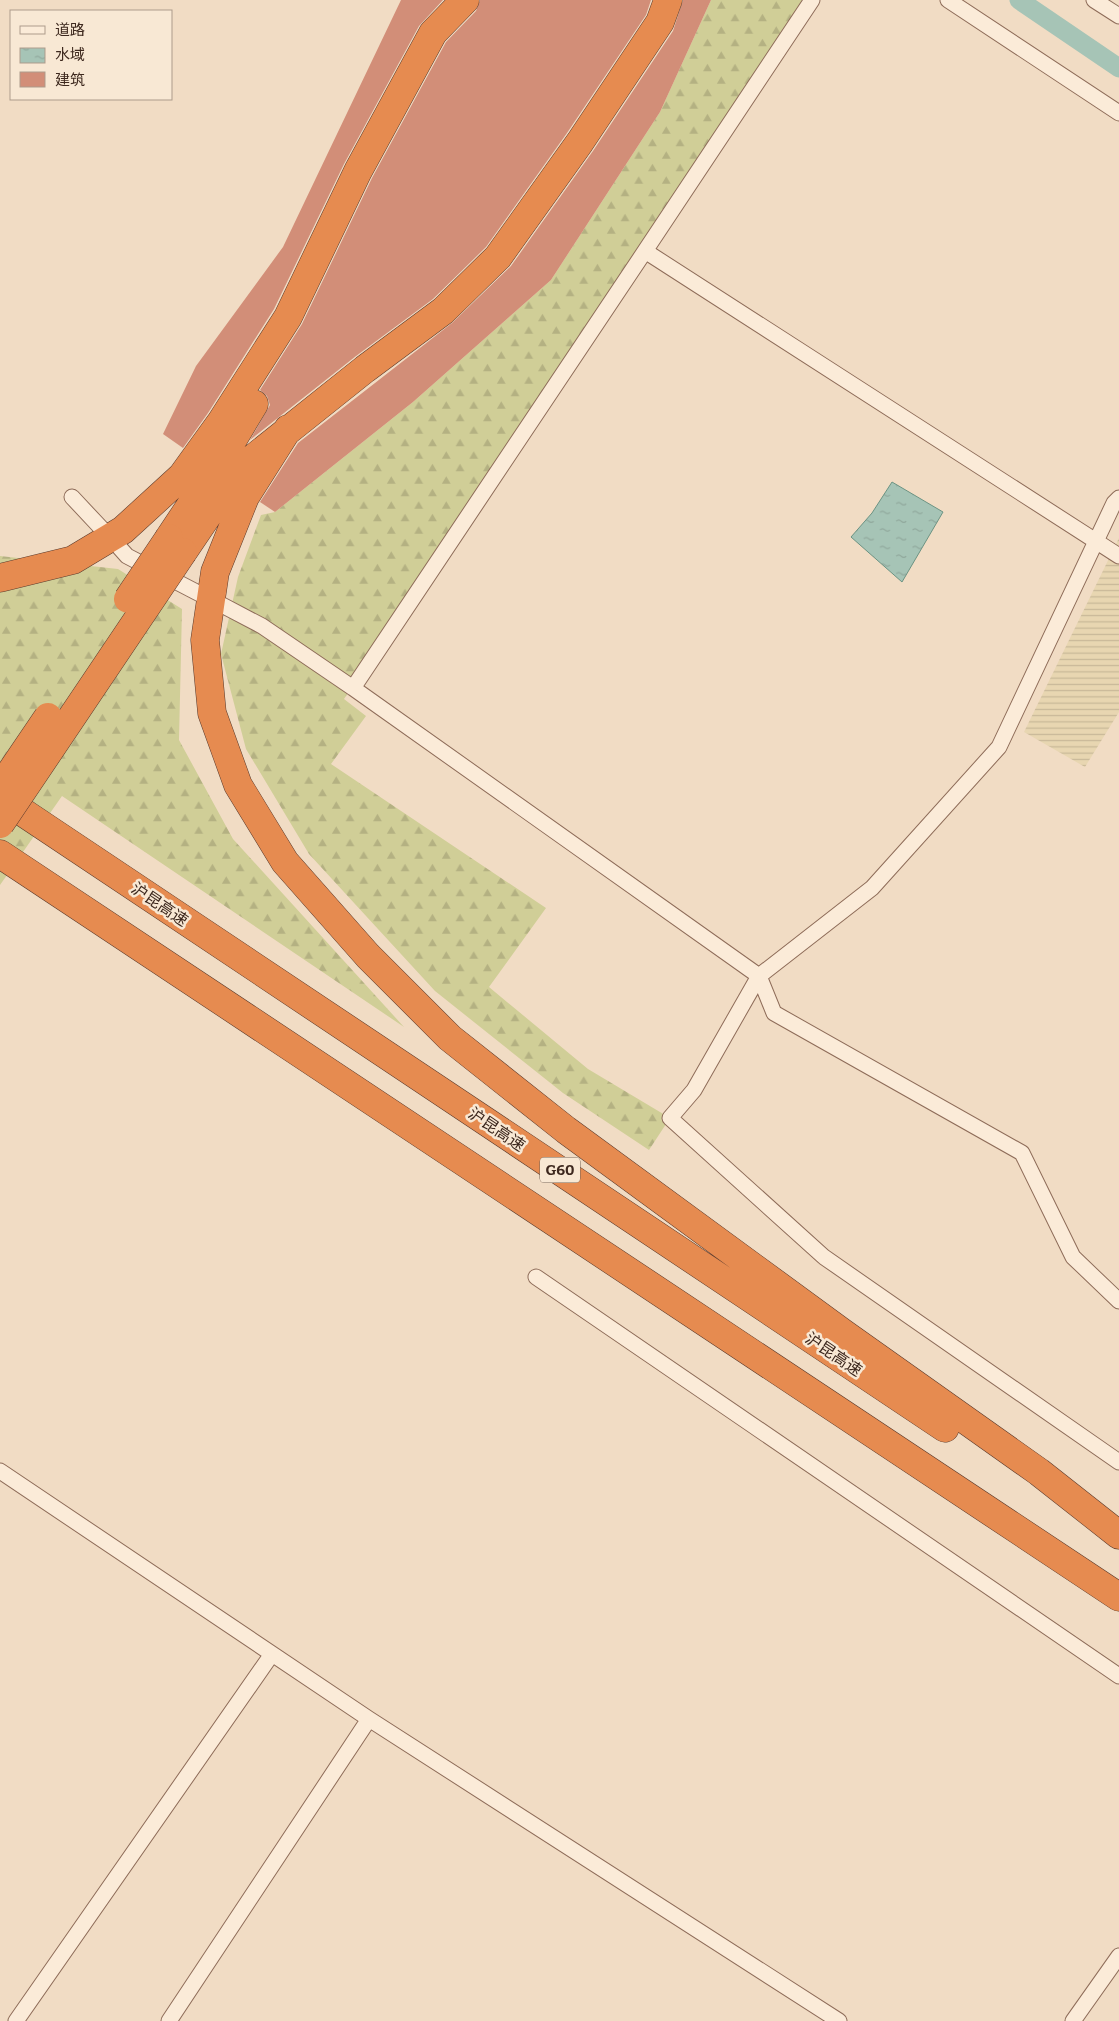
<svg xmlns="http://www.w3.org/2000/svg" width="1119" height="2021" viewBox="0 0 1119 2021" font-family="Bitter,'Noto Sans SC',serif">
  <defs>
    <pattern id="farmland-rules" width="6" height="5" patternUnits="userSpaceOnUse" patternTransform="scale(1.25)"><rect width="6" height="5" fill="#e8d6b1"/><path d="M0 2.5h6" fill="none" stroke="#c8b898"/></pattern>
    <pattern id="forest-firs" width="22" height="20" patternUnits="userSpaceOnUse" patternTransform="scale(1.25)"><rect width="22" height="20" fill="#d0ce97"/><path d="M5 1l3.5 6h-7zM16 11l3.5 6h-7z" fill="#b4b182"/></pattern>
    <pattern id="water-ripples" width="26" height="14" patternUnits="userSpaceOnUse" patternTransform="scale(1.25)"><rect width="26" height="14" fill="#a6c4b6"/><path d="M2 4q2-2 4 0t4 0M15 11q2-2 4 0t4 0" fill="none" stroke="#90a89c"/></pattern>
  </defs>
  <rect width="100%" height="100%" fill="#f1dcc4"/>
  <path fill="url(#farmland-rules)" d="M1119 538V712L1085 767 1024 732Z"/>
  <path fill="url(#forest-firs)" d="M711 0H812L344 699 366 716 331 764 546 908 489 987 588 1069 670 1118 649 1150 563 1093 435 991 309 854 246 749 221 654 238 577 261 515 275 512 413 402 551 280 660 112Z
    M0 556 118 569 182 609 179 740 233 839 404 1027 62 796 0 885Z"/>
  <path fill="url(#water-ripples)" stroke="#6c9383" d="M892 482 943 512 902 582 851 537 872 513Z"/>
  <g fill="none" stroke-linecap="round" stroke-linejoin="round">
    <path stroke="#a6c4b6" stroke-width="19" d="M1019 0 1119 68"/>
  </g>
  <path fill="#d28e78" d="M401 0H443L419 26 344 164 274 309 208 413 183 448 163 434 196 366 283 247Z
    M480 0H651L646 15 567 133 486 247 433 299 356 356 250 440 270 405 267 396 260 390 302 324 372 178 446 42 476 11Z
    M683 0H711L660 112 551 280 413 402 275 512 260 502 298 443 452 323 511 266 593 151 673 31Z"/>
  <g fill="none" stroke-linecap="round" stroke-linejoin="round">
    <g stroke="#8e6c59" stroke-width="17">
      <path id="street" d="M812 0 645 251 1119 556
        M948 0 1119 113
        M1094 0 1119 16
        M72 497 102 529
        M1119 498 1114 503 999 747 872 888 759 976 694 1090 670 1118 824 1257 1119 1462
        M119 547 127 556 200 594
        M222 605 262 626 353 688 645 251
        M353 688 759 976 774 1013 1022 1153 1073 1257 1119 1301
        M536 1277 1119 1676
        M0 1471 369 1719 839 2021
        M16 2021 272 1654
        M169 2021 369 1719
        M1073 2021 1119 1956"/>
    </g>
    <g stroke="#5b3b2d" stroke-width="29">
      <path id="highway" d="M288 429 245 497 215 572 205 640 212 713 238 785 285 862 368 956 450 1038 566 1130 843 1333 1039 1472 1119 1535
        M169 538 217 466 254 404
        M183 552 235 475 246 464 365 369 443 311 498 257 580 142 660 22 668 0
        M0 578 73 560 123 530 182 476 221 422 288 317 358 171 433 33 465 0
        M0 797 945 1428
        M0 854 1119 1597"/>
    </g>
    <use href="#street" stroke="#fbebd8" stroke-width="15"/>
    <use href="#highway" stroke="#e68b50" stroke-width="28"/>
    <g stroke="#5b3b2d" stroke-width="29" stroke-linecap="butt">
      <path id="highway-bridge" d="M128 599 169 538
        M0 788 48 717
        M0 824 183 552"/>
    </g>
    <use href="#highway-bridge" stroke="#e68b50" stroke-width="28"/>
  </g>
  <g text-anchor="middle" stroke-width="5" stroke-linejoin="round" paint-order="stroke">
    <rect fill="#f8e8d4" stroke="#756255" stroke-width="1" x="540" y="1157.5" width="40" height="25" rx="4"/>
    <g font-size="15" font-weight="bold" fill="#3d281e">
      <text x="560" y="1175">G60</text>
    </g>
    <g font-size="16" fill="#3d281e" stroke="#f8e8d4">
      <text transform="translate(160 904) rotate(34)" y="6">沪昆高速</text>
      <text transform="translate(497 1129) rotate(34)" y="6">沪昆高速</text>
      <text transform="translate(834 1354) rotate(34)" y="6">沪昆高速</text>
    </g>
  </g>
  <rect x="10" y="10" width="162" height="90" fill="#f8e8d4" stroke="#ad9b8b"/>
  <rect x="20" y="26" width="25" height="8" fill="#fbebd8" stroke="#ad9b8b"/>
  <text x="55" y="35" font-size="15" fill="#3d281e">道路</text>
  <rect x="20" y="48" width="25" height="15" fill="url(#water-ripples)" stroke="#ad9b8b"/>
  <text x="55" y="60" font-size="15" fill="#3d281e">水域</text>
  <rect x="20" y="72" width="25" height="15" fill="#d28e78" stroke="#ad9b8b"/>
  <text x="55" y="85" font-size="15" fill="#3d281e">建筑</text>
</svg>
